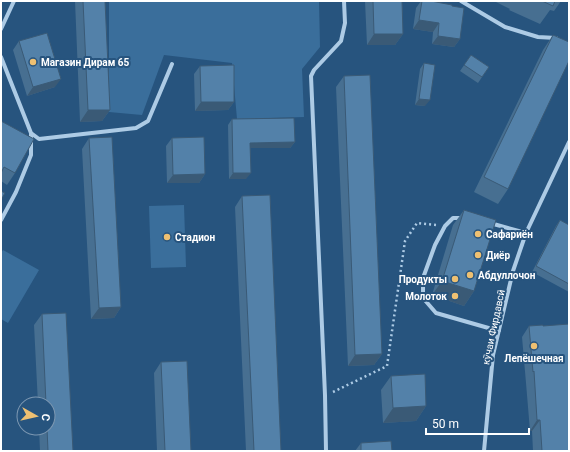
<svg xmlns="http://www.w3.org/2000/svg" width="570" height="452" viewBox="0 0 570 452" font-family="Roboto,sans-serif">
  <rect width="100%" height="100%" fill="#27547e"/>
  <path fill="#3a6e9b" d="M109 1H319L320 47 302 69 304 117 237 119 232 63 164 55 142 115 109 112Z
    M184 205 186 267 151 268 149 206Z
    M3 250 39 270 8 323 1 319V253Z"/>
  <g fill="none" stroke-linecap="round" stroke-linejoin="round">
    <path stroke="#adcbe5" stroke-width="2.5" stroke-dasharray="2 3" stroke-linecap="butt" d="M333 392 387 366 405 241 417 223 436 225"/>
    <path stroke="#adcbe5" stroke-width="4" d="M461 1 505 27 538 37 556 38
      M1 29 14 1
      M1 57 31 133 39 139 136 128 148 121 172 64
      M462 218H453L445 226 435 245 423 278V298L436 313 499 331
      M1 220 16 192 31 155V133
      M490 223 526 233
      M326 451 325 395 311 76 314 70 341 41 345 23 344 1
      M484 451 493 355 513 271 526 233 569 142"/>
  </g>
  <path fill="#476f91" d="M75 1H105L110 110 102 121 80 122Z
    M365 1H402L403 34 395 45H367Z
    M421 1H431L452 6 460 39 454 47 432 44 433 32 413 29 416 8Z
    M494 1H561L554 11 550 10 540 24 509 10 510 9Z
    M553 35 508 189 498 204 474 192 543 50Z
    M19 41 55 87 27 96 13 50Z
    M471 55 489 67 478 83 460 71Z
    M424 63 425 106 415 105 420 69Z
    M200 66 234 102 228 110 195 111 194 74Z
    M344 76 382 354 374 365 348 366 336 87Z
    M232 119 295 142 290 148H250L246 179H229L228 125Z
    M1 121 15 173 7 185 1 181Z
    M89 138 121 307 114 318 91 319 82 149Z
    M172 138 205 174 199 183H167L166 146Z
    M242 196 281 451H246L235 207Z
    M464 210 474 291 464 306 432 295 453 225Z
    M560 220 569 225V292L532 272 556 226Z
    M42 314 73 451H40L39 428H48V404H38L34 325Z
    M529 326H543L569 451H533L532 431H530L526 383 522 337Z
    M161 362 191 451H157L154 373Z
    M391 376 426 406 416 421 383 423 381 390Z
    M361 443 392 451H355Z"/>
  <path fill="#3a5a76" d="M419 20 439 23 433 32 413 29Z
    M374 34H403L395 45H367Z
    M438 36 460 39 454 47 432 44Z
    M61 79 55 87 27 96 33 87Z
    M419 99 430 100 425 106 415 105Z
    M201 102H234L228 110 195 111Z
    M88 110H110L102 121 80 122Z
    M295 142 290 148H246L250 143Z
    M233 173H251L246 179H229Z
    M205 174 199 183H167L173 175Z
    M442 281 474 291 464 306 432 295Z
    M121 307 114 318 91 319 99 308Z
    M382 354 374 365 348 366 355 355Z
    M426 406 416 421 383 423 393 408Z
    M537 420H540L532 431H530Z"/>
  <path fill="#5381a9" stroke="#3a5a76" d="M83 1H105L110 110H88Z
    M373 1H402L403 34H374Z
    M422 1H431L452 5V6L464 8 460 39 438 36 439 23 419 20Z
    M542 1H555L553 6Z
    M47 33 61 79 33 87 19 41Z
    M553 35 569 42V61L508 189 484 177Z
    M471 55 489 67 482 77 464 65Z
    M424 63 435 65 430 100 419 99Z
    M234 65V102H201L200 66Z
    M370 75 382 354 355 355 344 76Z
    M294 118 295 142 250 143 251 173H233L232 119Z
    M1 121 34 139 15 173 4 167 1 173Z
    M112 137 121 307 99 308 89 138Z
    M204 137 205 174 173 175 172 138Z
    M1 191 5 193 1 200Z
    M270 195 281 451H254L242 196Z
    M464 210 496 220 474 291 442 281Z
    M560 220 569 225V284L536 266Z
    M66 313 73 451H48L47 428H48V404H46L42 314Z
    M569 324V451H542L540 420H537L534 371 533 372 529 326 543 325V326Z
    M187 361 191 451H165L161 362Z
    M425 374 426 406 393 408 391 376Z
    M391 441 392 451H361V443Z"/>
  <g fill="#eec072" stroke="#27547e" stroke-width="1.5">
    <circle cx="33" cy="62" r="4"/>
    <circle cx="478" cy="234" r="4"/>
    <circle cx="167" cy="237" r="4"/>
    <circle cx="478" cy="255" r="4"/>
    <circle cx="470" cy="275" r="4"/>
    <circle cx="455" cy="279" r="4"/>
    <circle cx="455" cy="296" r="4"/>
    <circle cx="534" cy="346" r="4"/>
  </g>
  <g text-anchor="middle" stroke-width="4" stroke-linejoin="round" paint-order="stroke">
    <g font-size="10" font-weight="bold" fill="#fff" stroke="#27547e" text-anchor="start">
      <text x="41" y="66">Магазин Дирам 65</text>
      <text x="486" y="238">Сафариëн</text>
      <text x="175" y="241">Стадион</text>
      <text x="486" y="259">Диëр</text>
      <text x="478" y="279">Абдуллочон</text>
      <text x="447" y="283" text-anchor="end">Продукты</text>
      <text x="447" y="300" text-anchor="end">Молоток</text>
      <text x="534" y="362" text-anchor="middle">Лепёшечная</text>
    </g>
    <g font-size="10" fill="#fff" stroke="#27547e">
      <text transform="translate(493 327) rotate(-78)" y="4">кӯчаи Фирдавсӣ</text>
    </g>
  </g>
  <rect width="570" height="452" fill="none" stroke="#ffffff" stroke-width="4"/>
  <g transform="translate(36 416) rotate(98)"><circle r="19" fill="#27547e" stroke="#7d98b2"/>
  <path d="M0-3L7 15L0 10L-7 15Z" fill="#eec072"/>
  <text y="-6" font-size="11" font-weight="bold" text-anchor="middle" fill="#ffffff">С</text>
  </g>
  <path d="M426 428v6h103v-6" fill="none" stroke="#ffffff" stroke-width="2"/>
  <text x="432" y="428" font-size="12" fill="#ffffff" stroke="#27547e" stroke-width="3" paint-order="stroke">50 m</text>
</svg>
